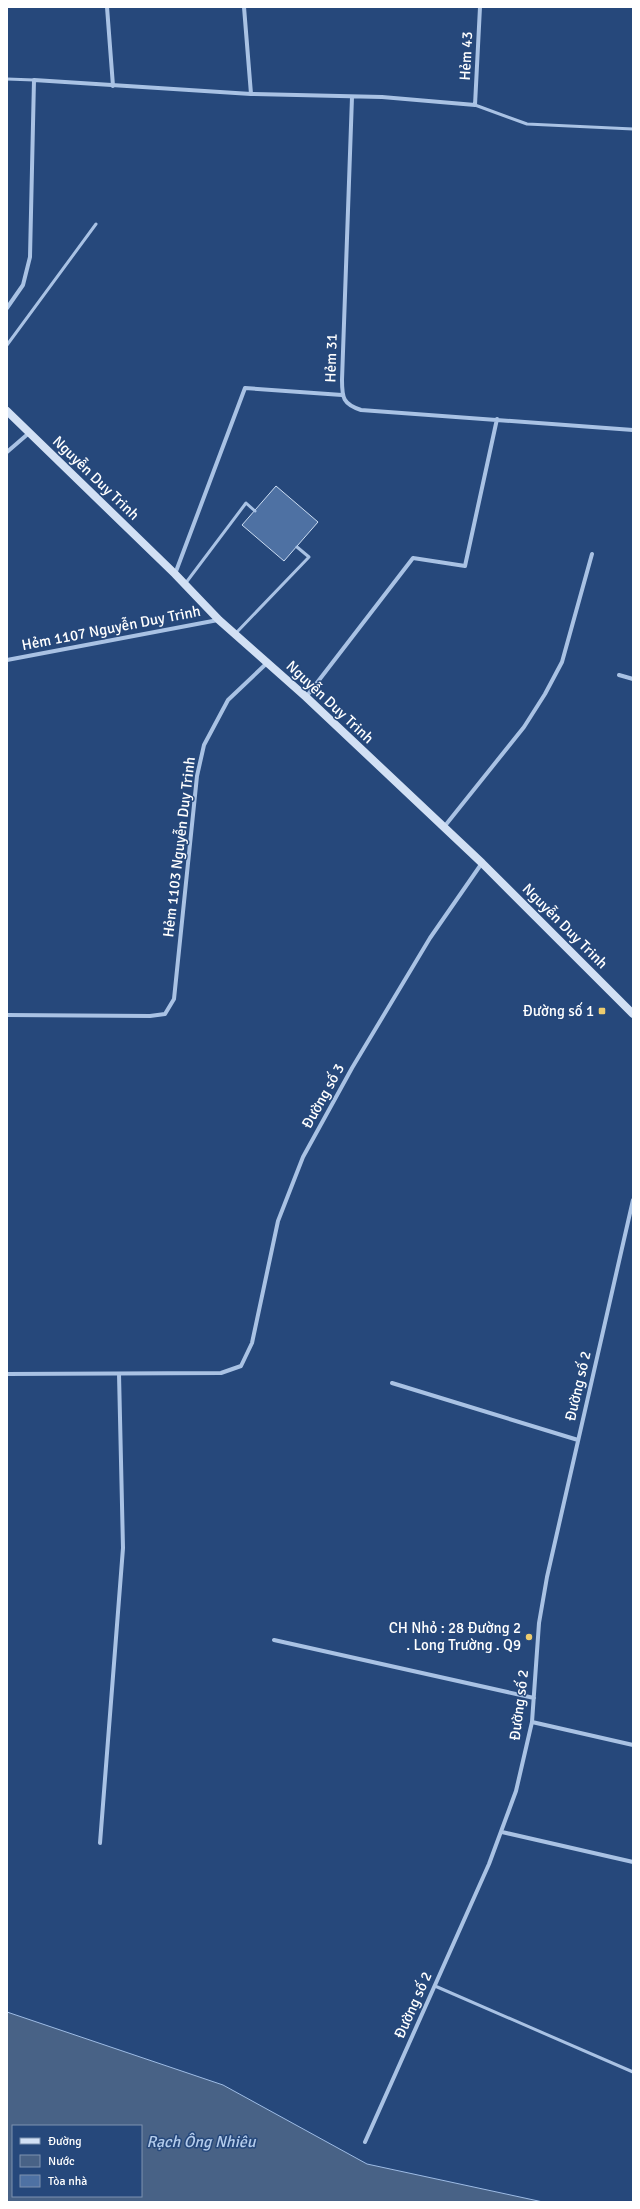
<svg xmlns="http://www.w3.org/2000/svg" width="640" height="2209" viewBox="0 0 640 2209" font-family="Signika,sans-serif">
  <rect width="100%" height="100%" fill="#26487b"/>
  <path fill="#486286" stroke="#9ebce5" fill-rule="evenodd" d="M7 2012 223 2085 367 2164 543 2202H7ZM13 2126H141V2196H13Z"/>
  <path fill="#4e71a3" stroke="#ccddf3" d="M276 486 318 522 284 561 242 525Z"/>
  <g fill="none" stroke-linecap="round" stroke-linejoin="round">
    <path stroke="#a9c2e4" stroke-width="3" d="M7 79 34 80
      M475 105 527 124 633 129
      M7 345 96 224
      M185 584 246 503 255 511
      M236 633 309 557 297 547
      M435 1986 633 2072"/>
    <path stroke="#a9c2e4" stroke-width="4" d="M107 7 113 86
      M244 7 251 94
      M352 97 342 380C342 398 343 404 361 410L633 430
      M7 308 23 285 30 257 34 80 251 94 382 97 475 105 480 7
      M7 452 29 433
      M175 574 245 388 342 395
      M7 660 218 620
      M619 675 633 679
      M306 697 413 558 465 566 497 419
      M444 827 524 727 545 694 562 662 592 554
      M7 1015 150 1016 165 1014 174 999 197 776 204 745 228 700 267 663
      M7 1374 221 1373 241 1366 252 1343 278 1221 303 1157 352 1068 430 938 482 863
      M392 1383 578 1440
      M274 1640 534 1698
      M532 1722 633 1745
      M502 1832 633 1862
      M100 1843 123 1548 119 1374
      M365 2142 489 1864 516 1791 532 1722 539 1623 547 1577 633 1200"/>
    <path stroke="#d2e0f4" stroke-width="8" d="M7 411 175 574 219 620 306 697 482 863 633 1014"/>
  </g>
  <g fill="#edcc6e" stroke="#26487b" stroke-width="1.5">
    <rect x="598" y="1007" width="8" height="8" rx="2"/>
    <circle cx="529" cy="1637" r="4"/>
  </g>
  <g text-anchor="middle" stroke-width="3" stroke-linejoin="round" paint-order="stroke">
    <g font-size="15" fill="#fff" stroke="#26487b">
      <text transform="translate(466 56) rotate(-87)" y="5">Hẻm 43</text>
      <text transform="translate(331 358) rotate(-88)" y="5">Hẻm 31</text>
      <text transform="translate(96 478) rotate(44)" y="5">Nguyễn Duy Trinh</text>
      <text transform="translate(111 628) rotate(-11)" y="5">Hẻm 1107 Nguyễn Duy Trinh</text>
      <text transform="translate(330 702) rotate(43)" y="5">Nguyễn Duy Trinh</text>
      <text transform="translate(179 847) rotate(-83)" y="5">Hẻm 1103 Nguyễn Duy Trinh</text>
      <text transform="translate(565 926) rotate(45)" y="5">Nguyễn Duy Trinh</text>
      <text transform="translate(323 1096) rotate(-61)" y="5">Đường số 3</text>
      <text transform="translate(578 1386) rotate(-77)" y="5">Đường số 2</text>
      <text transform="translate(519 1705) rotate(-83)" y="5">Đường số 2</text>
      <text transform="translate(413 2005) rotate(-66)" y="5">Đường số 2</text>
    </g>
    <g font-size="15" fill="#fff" stroke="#26487b" text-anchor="end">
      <text x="594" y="1016">Đường số 1</text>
      <text x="521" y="1633">CH Nhỏ : 28 Đường 2<tspan x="521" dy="17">. Long Trường . Q9</tspan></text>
    </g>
    <g font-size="16" font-style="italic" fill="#b4ccec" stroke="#26487b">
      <text x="201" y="2147">Rạch Ông Nhiêu</text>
    </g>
  </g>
  <rect width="640" height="2209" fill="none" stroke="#ffffff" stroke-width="16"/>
  <rect x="12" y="2125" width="130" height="72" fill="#26487b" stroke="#7d91b0"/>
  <rect x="20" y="2138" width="20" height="6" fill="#d2e0f4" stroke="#7d91b0"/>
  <text x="48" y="2145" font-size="12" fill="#ffffff">Đường</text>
  <rect x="20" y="2155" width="20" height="12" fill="#486286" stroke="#7d91b0"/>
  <text x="48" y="2165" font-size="12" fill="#ffffff">Nước</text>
  <rect x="20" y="2175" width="20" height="12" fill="#4e71a3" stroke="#7d91b0"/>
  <text x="48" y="2185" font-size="12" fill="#ffffff">Tòa nhà</text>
</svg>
